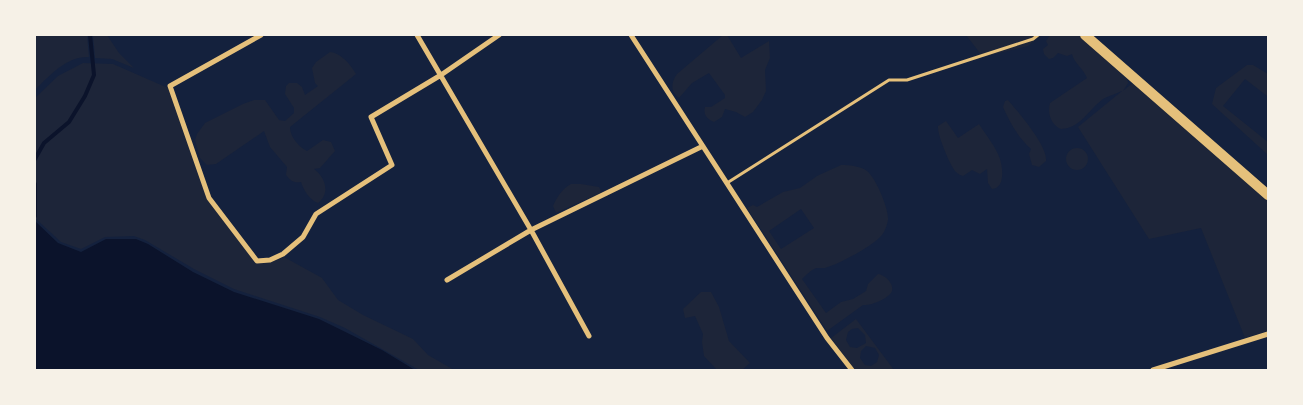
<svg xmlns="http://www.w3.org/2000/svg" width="1303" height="405" viewBox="0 0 1303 405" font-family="'Exo 2',sans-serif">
  <rect width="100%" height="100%" fill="#14213d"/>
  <path fill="#1d2539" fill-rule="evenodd" d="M35 35H87L89 57C67 56 50 75 35 90Z
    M93 35H107L119 53 134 68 112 59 95 58Z
    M723 35H727L741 58 769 41 770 58 765 70 766 91 762 100 753 112 745 117 736 112 725 109 722 117 714 122C707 119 703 115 705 107H711L725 98V95L709 73 692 83 679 98C670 92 671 82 677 74Z
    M966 35H1042L1028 46 983 57Z
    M1050 35H1079L1127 79 1128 83 1123 91 1135 81 1268 198V331L1245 338 1201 228 1149 239 1078 127 1122 91C1116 94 1108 96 1103 99 1088 110 1081 128 1061 129 1051 125 1047 113 1050 103L1087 78C1083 68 1074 63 1072 54L1067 56 1058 53 1053 58 1049 59 1044 54 1043 49 1048 45 1046 41Z
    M330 52C341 53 351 65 356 74L290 127C290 137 299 147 307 151L323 140 331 142 335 151 320 168 314 169C325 177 331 193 318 203 310 201 303 189 301 182 293 183 291 181 286 175L287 167 270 147 264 131 216 164 207 165 200 158 195 140 197 134 205 123 243 104 254 100H265L279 120 285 121 294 113V108L285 94 286 86 289 83H297L302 87 305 95 318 86 315 83 312 68 316 62Z
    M83 63 113 64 168 88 207 199 256 264 272 262 284 257 322 278 338 300 363 315 413 339 428 355 454 370H419L345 328 320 317 234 289 194 269 145 240 134 236 105 237 81 249 61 242 35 218V98L58 76Z
    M1247 65H1253L1268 74V94L1267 96 1245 79 1223 106 1268 142V155L1212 104 1216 88Z
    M1008 100C1018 112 1048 146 1046 161L1039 167 1032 165 1029 154 1031 149C1018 137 1010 123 1003 107L1005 101Z
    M946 121 958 138 979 124C986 135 996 147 1000 159 1003 169 1005 188 992 189L988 183 987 169 980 174 972 170 963 176C960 175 958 174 956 172 950 166 937 134 938 126Z
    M1066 159a11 11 0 1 1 22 0a11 11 0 1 1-22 0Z
    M841 165C849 165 861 166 867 171 876 178 889 209 888 220 887 225 885 231 882 235 873 246 839 264 825 268 824 268 819 268 817 268 812 269 806 275 802 279L826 313 841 302 853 299 866 291 868 284 878 274C885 275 894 283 892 291 889 299 870 306 863 305L827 331 747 208 753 205 757 207 783 192 800 188 817 176ZM801 209 814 228 781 249 769 231Z
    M571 184H581L599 187 601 191 600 193 556 213 553 206C557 197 562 189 571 184Z
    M701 292H711L719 307 729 341 750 363 742 370H717L704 356 702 342 703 334 695 316 685 318 683 309Z
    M856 319 894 370H855L831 338ZM858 328 865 335 866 343 857 348 850 347 846 340 848 332 852 329ZM866 346 875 348 879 355 877 362 871 366 865 365 860 358 861 351Z"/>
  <path fill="#0b132b" d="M35 221 58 243 81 252 106 239H136L148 244 193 272 234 292 319 319 382 350 415 370H35Z"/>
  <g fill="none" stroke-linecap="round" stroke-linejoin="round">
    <path stroke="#0b132b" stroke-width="4" d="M35 159 44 143 69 122 85 96 94 75 90 35
      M35 184V216"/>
    <path stroke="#e5c07b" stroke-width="3" d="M727 183 889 80H907L1033 39 1038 35"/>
    <path stroke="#e5c07b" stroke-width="5" d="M261 35 170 86 209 198 257 261 270 260 283 254 303 237 316 214 392 165 371 117 441 75 499 35
      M417 35 531 230 589 336
      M631 35 827 338 852 370
      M447 280 531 230 703 146
      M1153 370 1268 334"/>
    <path stroke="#e5c07b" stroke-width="10" d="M1085 35 1268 195"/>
  </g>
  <rect width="1303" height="405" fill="none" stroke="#f6f1e7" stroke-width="72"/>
</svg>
